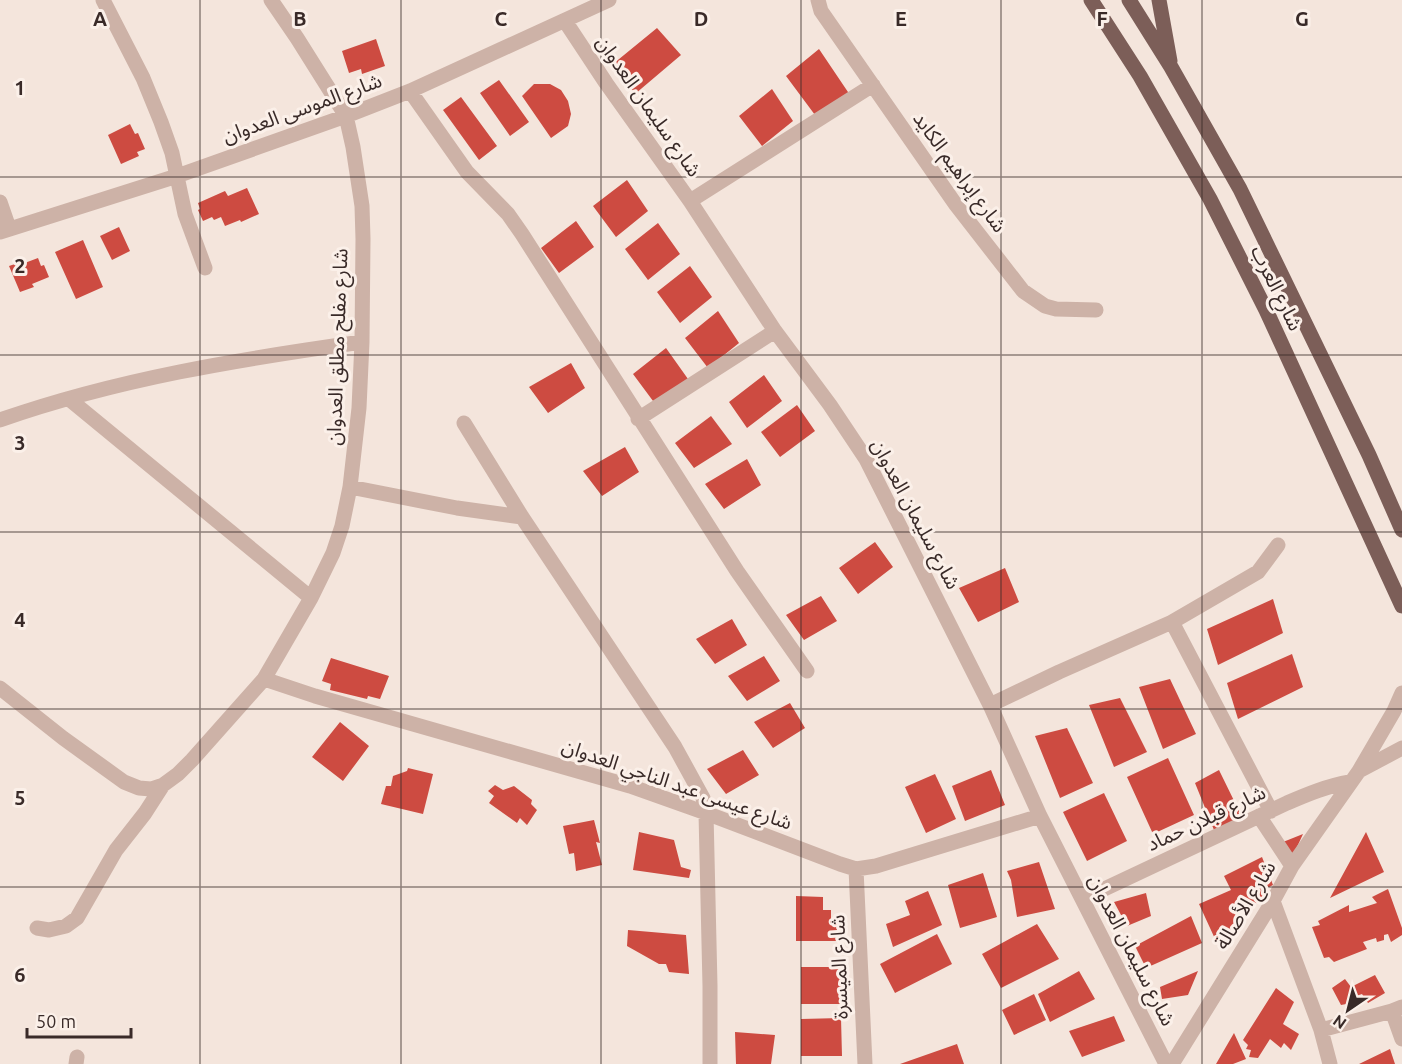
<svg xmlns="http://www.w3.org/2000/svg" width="1402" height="1064" viewBox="0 0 1402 1064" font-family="Ubuntu,'Noto Sans Arabic',sans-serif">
  <rect width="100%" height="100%" fill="#f4e5dc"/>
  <path fill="#cd4b41" d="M657 28 681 55 635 94 613 64Z
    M376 39 385 66 362 74 361 69 349 73 342 51Z
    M819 49 850 95 815 115 786 76Z
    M499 80 529 122 510 136 480 93Z
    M534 84H550L561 90 568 101 571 114 568 126 551 138 522 96Z
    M772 89 793 121 762 146 739 116Z
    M461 97 497 146 479 160 443 110Z
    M130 124 135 134 138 133 145 149 137 152 139 156 121 164 108 135Z
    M627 180 648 211 616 237 593 206Z
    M247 188 259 214 241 222 240 220 225 226 221 217 214 220 212 217 203 221 198 210 200 209 198 203 225 191 228 196Z
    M576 221 594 247 559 273 541 248Z
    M658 223 680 254 648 280 625 249Z
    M119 227 130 251 112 260 100 236Z
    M83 240 103 287 76 299 55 252Z
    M38 258 41 266 44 265 49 277 32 284 34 287 20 292 9 266 21 262 22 264Z
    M690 266 712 297 680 323 657 292Z
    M718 311 739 343 708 368 685 338Z
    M666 348 688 379 656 405 633 374Z
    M571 363 585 388 548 413 529 387Z
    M764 375 782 401 747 428 729 402Z
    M797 405 815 431 780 457 761 432Z
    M711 416 732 444 694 468 675 443Z
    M625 447 639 472 602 496 583 471Z
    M747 459 761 485 724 509 705 484Z
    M875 542 893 567 858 594 839 568Z
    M1005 568 1019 602 978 622 959 588Z
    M821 596 837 621 804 640 786 615Z
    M1273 599 1283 633 1218 665 1207 629Z
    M732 619 747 645 715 664 696 639Z
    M1292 654 1303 687 1238 719 1227 683Z
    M764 656 780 681 747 701 728 676Z
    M331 658 389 676 380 699 368 696 367 699 330 690 331 684 322 681Z
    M1170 679 1196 734 1163 749 1139 687Z
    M1120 698 1147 752 1114 767 1089 705Z
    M790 703 805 728 773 748 754 722Z
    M340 722 369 746 343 781 312 757Z
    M1067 728 1093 783 1060 798 1035 736Z
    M743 750 759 775 726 794 707 769Z
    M1168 758 1194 815 1153 834 1127 777Z
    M408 768 433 774 423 814 381 804 386 786H391L393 776 407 771Z
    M991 770 1005 805 965 821 952 786Z
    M1219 770 1242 817 1214 830 1195 783Z
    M935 774 956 819 926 833 905 787Z
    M495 785 503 790 514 786 532 800 531 804 537 810 527 825 520 818 517 823 489 803 494 796 488 791Z
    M1104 793 1127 841 1087 861 1063 812Z
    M594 820 600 843 596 842 602 865 576 871 574 853 569 854 563 826Z
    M639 832 674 840 681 867 691 870 689 878 633 870Z
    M1366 832 1384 872 1330 898Z
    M1303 834 1292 858 1283 842Z
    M1262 857 1273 885 1265 889 1264 900 1234 912 1242 923 1227 944 1226 941 1223 945 1216 941 1199 904 1231 890 1224 876Z
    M1039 862 1055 909 1017 917 1011 880 1007 871Z
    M983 873 997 917 960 928 948 885Z
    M1388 889 1402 928V935L1391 942 1388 934 1384 935V940L1377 942 1376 938 1363 942 1367 949 1334 962 1329 957 1324 958 1312 927 1320 925 1318 921 1349 905V912L1377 903 1372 897Z
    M928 891 942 925 893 947 886 924 910 915 905 901Z
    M1146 893 1151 916 1127 926 1114 902Z
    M796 896 823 897V910H831V923L837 924V941H796Z
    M1191 916 1202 943 1146 968 1135 946Z
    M1037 924 1059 959 1001 988 982 954Z
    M628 930 686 935 689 974 669 972 666 964H659L627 946Z
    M937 934 952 964 895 993 880 964Z
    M801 967H847V1004H801Z
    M1079 971 1095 999 1050 1022 1038 994Z
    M1198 971 1188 995 1162 999 1160 987Z
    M1375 975 1385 993 1368 1003 1362 994 1356 996 1357 1002 1341 1005 1332 988 1345 979 1351 987Z
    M1276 988 1294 1002 1283 1024 1299 1034 1291 1050 1284 1043 1281 1048 1270 1039 1258 1058 1249 1057 1251 1050 1246 1049 1248 1045 1243 1040Z
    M1034 994 1046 1020 1014 1035 1002 1010Z
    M1114 1016 1125 1041 1082 1057 1069 1031Z
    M841 1018 842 1056H801V1019Z
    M735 1032 775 1035 771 1064H736Z
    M1234 1033 1246 1059 1233 1064H1216Z
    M957 1044 964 1064H900Z
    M1390 1049 1395 1064H1359Z"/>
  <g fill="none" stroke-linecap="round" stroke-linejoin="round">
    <path stroke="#cdb2a7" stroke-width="15" d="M103 0 143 78 161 122 172 153 185 214 205 268
      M818 0 821 11 956 205 1023 291 1045 306 1056 309 1096 310
      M565 21 606 83 690 201 775 331 830 405 866 459 990 705 1040 816 1166 1064
      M410 91 467 172 508 214 522 234 737 571 807 671
      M690 201 873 85
      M0 202 9 228
      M0 232 177 176 346 116 410 91 609 0
      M69 399 311 598
      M638 419 775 331
      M0 420C117 379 240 359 362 342
      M464 423 522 517 675 747 703 798 706 813 710 986V1064
      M350 487 457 508 522 517
      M1172 622 1271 811
      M264 679 315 696 630 786 706 813 840 864 856 869 876 866 1040 816
      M0 688 63 738 124 782 139 788 151 789 163 785 178 774 192 760 264 679 311 598 333 553 342 526 350 487 359 408 362 342 363 239 362 206 353 147 346 116 297 38 271 0
      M990 705 1059 672 1172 622 1258 572 1278 545
      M1359 771 1402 748
      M1259 816 1292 866
      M856 869 865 1064
      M1083 899 1287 803C1308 794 1327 786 1350 782
      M1273 901 1321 1030 1330 1064
      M37 928 49 930 66 926 77 918 116 850 145 813 163 785
      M1392 1011 1402 1039
      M1321 1030 1392 1011 1402 1007
      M76 1064 77 1057
      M1172 1064 1273 901 1292 866 1359 771 1394 711 1402 693"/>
    <path stroke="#7c5e58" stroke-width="15" d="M1091 0 1140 76 1210 199 1266 310 1402 606
      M1129 0 1171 67 1240 189 1369 455 1402 530
      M1159 0 1170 61"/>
  </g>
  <path fill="none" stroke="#392a28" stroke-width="1.5" stroke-opacity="0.55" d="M200 0V1064M401 0V1064M601 0V1064M801 0V1064M1001 0V1064M1202 0V1064M0 177H1402M0 355H1402M0 532H1402M0 709H1402M0 887H1402"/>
  <g text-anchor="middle" stroke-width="6" stroke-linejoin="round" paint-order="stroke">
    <g font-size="20" fill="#392a28" stroke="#fbf0e9">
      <text transform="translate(649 106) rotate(55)" y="7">شارع سليمان العدوان</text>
      <text transform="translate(302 108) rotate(-20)" y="7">شارع الموسى العدوان</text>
      <text transform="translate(960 172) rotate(54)" y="7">شارع إبراهيم الكايد</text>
      <text transform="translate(1277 288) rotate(64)" y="7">شارع العرب</text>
      <text transform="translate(337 347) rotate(-88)" y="7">شارع مفلح مطلق العدوان</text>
      <text transform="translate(916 514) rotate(62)" y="7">شارع سليمان العدوان</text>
      <text transform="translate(677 784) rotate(19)" y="7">شارع عيسى عبد الناجي العدوان</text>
      <text transform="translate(1206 818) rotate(-25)" y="7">شارع قبلان حماد</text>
      <text transform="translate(1245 905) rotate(-59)" y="7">شارع الأصالة</text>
      <text transform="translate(1132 950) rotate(63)" y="7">شارع سليمان العدوان</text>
      <text transform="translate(839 967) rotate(-92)" y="7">شارع الميسرة</text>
    </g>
  </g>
  <g font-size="20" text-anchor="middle" font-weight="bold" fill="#392a28" stroke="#fbf0e9" stroke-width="6" stroke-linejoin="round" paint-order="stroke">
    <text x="100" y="26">A</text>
    <text x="300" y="26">B</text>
    <text x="501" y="26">C</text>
    <text x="701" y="26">D</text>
    <text x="901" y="26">E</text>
    <text x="1102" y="26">F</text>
    <text x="1302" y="26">G</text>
    <text x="20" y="95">1</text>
    <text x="20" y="273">2</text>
    <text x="20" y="450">3</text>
    <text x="20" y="627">4</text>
    <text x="20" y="805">5</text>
    <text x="20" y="982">6</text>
  </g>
  <g transform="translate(1348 1010) rotate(215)" stroke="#fbf0e9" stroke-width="4.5" paint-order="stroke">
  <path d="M0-4.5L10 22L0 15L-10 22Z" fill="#392a28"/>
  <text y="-9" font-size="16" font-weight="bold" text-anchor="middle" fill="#392a28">N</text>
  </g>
  <path d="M27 1028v9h104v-9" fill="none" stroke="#392a28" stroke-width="3"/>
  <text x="36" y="1028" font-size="18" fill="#392a28" stroke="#fbf0e9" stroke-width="4.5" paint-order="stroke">50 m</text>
</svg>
